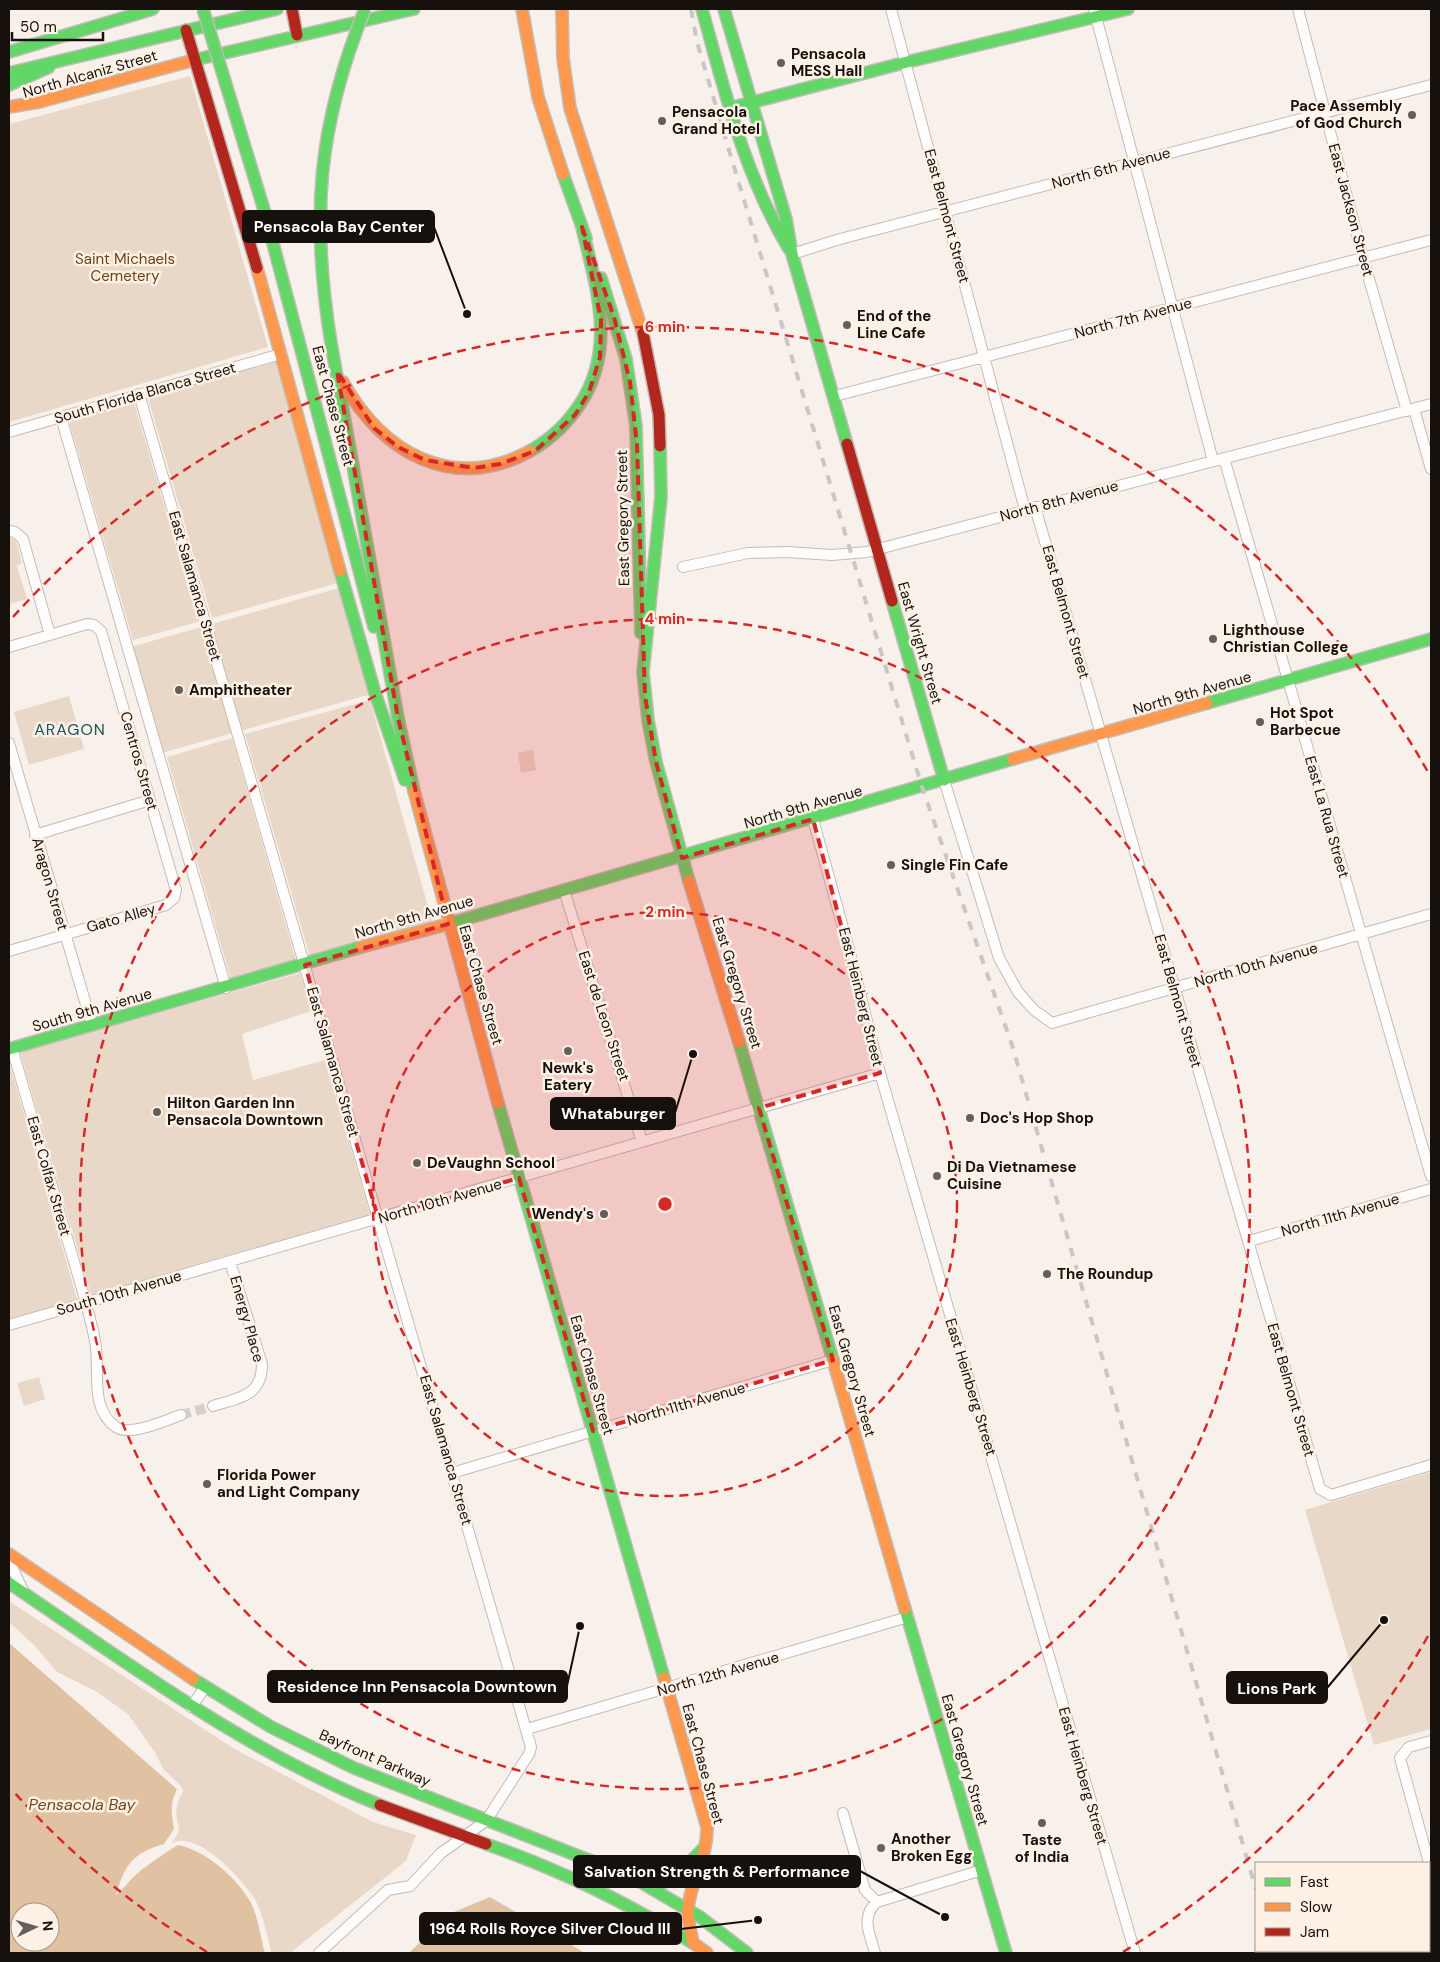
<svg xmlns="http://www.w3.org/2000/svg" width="1440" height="1962" viewBox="0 0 1440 1962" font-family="'DM Sans',sans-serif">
  <rect width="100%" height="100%" fill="#f8f1eb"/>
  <path fill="#e9d8c7" d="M190 76 268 347 9 422V124Z
    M276 362 338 583 212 618 148 398Z
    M134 402 198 622 133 640 69 421Z
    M9 537 16 541 22 563 17 566 27 599 9 604Z
    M346 586 375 693 158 754 127 648Z
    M69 696 84 749 29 765 14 712Z
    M370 700 432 921 310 957 245 734Z
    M232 738 296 961 231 980 167 757Z
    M533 750 536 770 521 773 518 753Z
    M300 973 311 1011 242 1034 253 1080 325 1060 370 1214 91 1295 20 1052Z
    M9 1062 77 1299 9 1319Z
    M39 1377 45 1399 24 1406 17 1383Z
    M1431 1472V1729L1374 1745 1305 1510Z
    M9 1601 233 1748 373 1822 416 1835 406 1861 290 1953H271C269 1940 261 1908 254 1898 242 1879 197 1830 172 1843L179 1831 176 1812 178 1802 183 1791 181 1786 163 1769 156 1754 128 1714 97 1692 57 1672 33 1644 9 1622Z"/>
  <path fill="#e0c1a2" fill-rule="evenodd" d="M9 1643 177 1789C170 1804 171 1813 174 1829L164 1844C133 1853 125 1864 116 1895 124 1889 130 1879 139 1872 149 1864 166 1852 178 1845 206 1851 235 1876 250 1901 258 1915 260 1937 265 1953H9ZM20 1912H50V1942H20Z
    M490 1897 585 1953H409L449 1914Z"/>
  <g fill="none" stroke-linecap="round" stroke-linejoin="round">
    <path stroke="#d6cfca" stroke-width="10" stroke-dasharray="10 5" stroke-linecap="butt" d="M181 1415 213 1406"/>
    <g stroke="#c2bcb7" stroke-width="12">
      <path id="street" d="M891 9 1025 510
        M1094 9 1213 461
        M1298 9 1363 258 1407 411
        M792 254 840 239 1431 85
        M139 394 531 1747 529 1754 486 1821 441 1853 410 1886 388 1890 319 1953
        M835 396 1431 240
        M1414 409 1431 469
        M61 417 226 988
        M9 432 281 354
        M1224 458 1431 1176
        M1035 507 1320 1489 1331 1495 1431 1465
        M9 531 15 532 23 539 50 635
        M683 567 748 553 787 552 832 555 867 552 1431 404
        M9 647 87 624 94 625 101 631 176 890 174 898 166 905 9 951
        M9 743 92 1025
        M944 780 999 958 1018 992 1034 1010 1052 1023 1431 914
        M813 819 850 953 880 1073 1135 1953
        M35 835 150 800
        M564 890 642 1142
        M12 1048C30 1109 47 1170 65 1231 75 1267 88 1304 95 1341 101 1368 88 1408 116 1427 130 1437 166 1420 181 1415
        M1249 1241 1431 1189
        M9 1325 880 1073
        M213 1406C238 1398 262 1397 262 1364L230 1262
        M452 1473 833 1360
        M9 1560 23 1591
        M191 1707 206 1686
        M527 1729 908 1617
        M843 1813 865 1890 877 1902
        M1429 1863 1400 1758 1409 1747 1431 1741
        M875 1953C870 1935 860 1916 877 1902L982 1870"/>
    </g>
    <g stroke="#c2bcb7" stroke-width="14">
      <path id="fast" d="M702 9C725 92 744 174 789 249
        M724 9 786 219 792 254 847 444
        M9 52 153 9
        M194 60 414 9
        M9 73 277 9
        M9 85 49 67
        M730 108 907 62 1128 9
        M563 174 586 238
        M265 213 374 627
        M601 278 626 359 636 426 641 633
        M331 343 398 718 414 791
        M660 446 661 497 643 672 648 720 656 762 689 881
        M530 451C551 439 567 424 580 404 617 348 596 287 582 227
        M340 571 375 693 405 780
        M892 601 944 780
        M1207 703 1431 639
        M448 924 1013 759
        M739 1042 833 1360
        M9 1049 361 947
        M498 1103 664 1678
        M9 1583C129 1664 245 1751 380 1805
        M905 1609 1006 1953
        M193 1679 271 1727 354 1768 632 1877 700 1917 747 1953
        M486 1844C563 1871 623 1901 693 1943
        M654 1887 675 1877 704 1848"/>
    </g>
    <g stroke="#c2bcb7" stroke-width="14">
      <path id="slow" d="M522 9 538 97 563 174
        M562 9 563 58 570 108 643 333
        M9 107 39 102 194 60
        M257 268 340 571
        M343 382C382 453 453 493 530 451
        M1013 759 1207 703
        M414 791 498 1103
        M689 881 739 1042
        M361 947 448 924
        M833 1360 905 1609
        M9 1554 193 1679
        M664 1678 707 1827C708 1856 691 1879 688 1908 687 1920 691 1931 693 1943L707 1953"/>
    </g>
    <g stroke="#c2bcb7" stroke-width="14">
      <path id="jam" d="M292 9 297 35
        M186 30 257 268
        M643 333 659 415 660 446
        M847 444 892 601
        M380 1805 486 1844"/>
    </g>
    <use href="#street" stroke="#fefdfc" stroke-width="10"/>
    <use href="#fast" stroke="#63d668" stroke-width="11"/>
    <use href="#slow" stroke="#ff974d" stroke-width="11"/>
    <use href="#jam" stroke="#b3261e" stroke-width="11"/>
    <path stroke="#c9c7c6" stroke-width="4" stroke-dasharray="9 9" stroke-linecap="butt" d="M691 9 697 42 731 157 922 787 1012 1045 1256 1890
      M1273 1951 1274 1953"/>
    <g stroke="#c2bcb7" stroke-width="14" stroke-linecap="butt">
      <path id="fast-bridge" d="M203 9 265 213
        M331 343C311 218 317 127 365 9"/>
    </g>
    <use href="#fast-bridge" stroke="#63d668" stroke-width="11"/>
  </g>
  <path fill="#d62828" fill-opacity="0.2" stroke="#d62828" stroke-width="4" stroke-dasharray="10 6" stroke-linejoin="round" d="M582 227 614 317 630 382 637 445 645 696 656 762 682 858 813 819 880 1073 759 1108 833 1360 593 1431 519 1178 378 1218 305 965 448 924 398 718 337 371 374 428 398 447 425 460 474 468 500 464 535 451 575 415 589 392 600 357 601 320Z"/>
  <g fill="none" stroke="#d62828" stroke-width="2.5" stroke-dasharray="9 6">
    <circle cx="665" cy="1204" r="292"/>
    <circle cx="665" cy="1204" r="585"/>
    <path d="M1428 1636A877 877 0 0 1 1123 1952M207 1952A877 877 0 0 1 13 1791M13 617A877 877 0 0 1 1428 772"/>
  </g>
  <g fill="#655f5b" stroke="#fdf1e6" stroke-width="2">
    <circle cx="781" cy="63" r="5"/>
    <circle cx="1412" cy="115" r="5"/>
    <circle cx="662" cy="121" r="5"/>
    <circle cx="847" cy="325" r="5"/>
    <circle cx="1213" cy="639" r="5"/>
    <circle cx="179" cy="690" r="5"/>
    <circle cx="1260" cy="722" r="5"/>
    <circle cx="891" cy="865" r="5"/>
    <circle cx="568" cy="1051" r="5"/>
    <circle cx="157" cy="1112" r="5"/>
    <circle cx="970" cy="1118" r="5"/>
    <circle cx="417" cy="1163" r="5"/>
    <circle cx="937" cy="1176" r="5"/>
    <circle cx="604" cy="1214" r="5"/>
    <circle cx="1047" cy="1274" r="5"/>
    <circle cx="207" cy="1484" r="5"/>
    <circle cx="1042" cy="1823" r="5"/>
    <circle cx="881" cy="1848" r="5"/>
  </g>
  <g text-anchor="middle" stroke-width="5" stroke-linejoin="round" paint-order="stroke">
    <g font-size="15" font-weight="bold" fill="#16110d" stroke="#fdf1e6" text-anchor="start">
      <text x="791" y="59">Pensacola<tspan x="791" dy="17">MESS Hall</tspan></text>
      <text x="1402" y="111" text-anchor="end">Pace Assembly<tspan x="1402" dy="17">of God Church</tspan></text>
      <text x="672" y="117">Pensacola<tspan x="672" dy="17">Grand Hotel</tspan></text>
      <text x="857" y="321">End of the<tspan x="857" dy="17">Line Cafe</tspan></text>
      <text x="1223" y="635">Lighthouse<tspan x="1223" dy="17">Christian College</tspan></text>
      <text x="189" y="695">Amphitheater</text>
      <text x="1270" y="718">Hot Spot<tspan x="1270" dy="17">Barbecue</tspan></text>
      <text x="901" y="870">Single Fin Cafe</text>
      <text x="568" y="1073" text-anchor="middle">Newk's<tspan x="568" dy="17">Eatery</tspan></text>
      <text x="167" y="1108">Hilton Garden Inn<tspan x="167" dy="17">Pensacola Downtown</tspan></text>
      <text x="980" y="1123">Doc's Hop Shop</text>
      <text x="427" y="1168">DeVaughn School</text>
      <text x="947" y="1172">Di Da Vietnamese<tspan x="947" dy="17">Cuisine</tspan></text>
      <text x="594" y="1219" text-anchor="end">Wendy's</text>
      <text x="1057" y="1279">The Roundup</text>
      <text x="217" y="1480">Florida Power<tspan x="217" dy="17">and Light Company</tspan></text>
      <text x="891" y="1844">Another<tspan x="891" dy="17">Broken Egg</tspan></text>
      <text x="1042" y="1845" text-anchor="middle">Taste<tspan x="1042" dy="17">of India</tspan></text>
    </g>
    <g font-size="15" fill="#16110d" stroke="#fdf1e6">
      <text transform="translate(90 74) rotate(-16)" y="5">North Alcaniz Street</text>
      <text transform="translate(1111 168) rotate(-15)" y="5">North 6th Avenue</text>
      <text transform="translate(1351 210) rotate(75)" y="5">East Jackson Street</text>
      <text transform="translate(947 216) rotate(75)" y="5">East Belmont Street</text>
      <text transform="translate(1133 318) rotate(-15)" y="5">North 7th Avenue</text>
      <text transform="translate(145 393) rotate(-16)" y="5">South Florida Blanca Street</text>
      <text transform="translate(333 406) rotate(75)" y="5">East Chase Street</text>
      <text transform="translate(1059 501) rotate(-15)" y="5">North 8th Avenue</text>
      <text transform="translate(623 518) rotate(-91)" y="5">East Gregory Street</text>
      <text transform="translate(195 586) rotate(74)" y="5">East Salamanca Street</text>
      <text transform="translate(1066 612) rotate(74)" y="5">East Belmont Street</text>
      <text transform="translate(920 643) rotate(74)" y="5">East Wright Street</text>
      <text transform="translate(1192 693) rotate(-16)" y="5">North 9th Avenue</text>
      <text transform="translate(139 761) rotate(74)" y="5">Centros Street</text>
      <text transform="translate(803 807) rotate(-16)" y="5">North 9th Avenue</text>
      <text transform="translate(1327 817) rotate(74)" y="5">East La Rua Street</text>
      <text transform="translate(50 884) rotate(74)" y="5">Aragon Street</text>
      <text transform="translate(414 917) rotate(-16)" y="5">North 9th Avenue</text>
      <text transform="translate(121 918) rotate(-16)" y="5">Gato Alley</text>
      <text transform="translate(1256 965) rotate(-16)" y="5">North 10th Avenue</text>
      <text transform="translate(737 983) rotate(73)" y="5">East Gregory Street</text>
      <text transform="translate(481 985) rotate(74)" y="5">East Chase Street</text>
      <text transform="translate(861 997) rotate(76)" y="5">East Heinberg Street</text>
      <text transform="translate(1178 1001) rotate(74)" y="5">East Belmont Street</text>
      <text transform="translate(92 1010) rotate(-16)" y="5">South 9th Avenue</text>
      <text transform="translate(604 1016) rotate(72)" y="5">East de Leon Street</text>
      <text transform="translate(333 1062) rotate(74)" y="5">East Salamanca Street</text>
      <text transform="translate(49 1176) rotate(74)" y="5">East Colfax Street</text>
      <text transform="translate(440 1201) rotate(-16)" y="5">North 10th Avenue</text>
      <text transform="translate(1340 1215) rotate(-16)" y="5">North 11th Avenue</text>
      <text transform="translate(119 1293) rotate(-16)" y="5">South 10th Avenue</text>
      <text transform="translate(247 1319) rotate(74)" y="5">Energy Place</text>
      <text transform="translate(852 1371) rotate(74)" y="5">East Gregory Street</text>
      <text transform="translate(592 1375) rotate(74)" y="5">East Chase Street</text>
      <text transform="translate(971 1387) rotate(73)" y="5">East Heinberg Street</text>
      <text transform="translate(1291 1390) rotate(74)" y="5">East Belmont Street</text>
      <text transform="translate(686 1404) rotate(-16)" y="5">North 11th Avenue</text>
      <text transform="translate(446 1450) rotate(74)" y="5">East Salamanca Street</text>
      <text transform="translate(718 1674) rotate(-16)" y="5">North 12th Avenue</text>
      <text transform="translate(375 1758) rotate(24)" y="5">Bayfront Parkway</text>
      <text transform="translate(965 1760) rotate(74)" y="5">East Gregory Street</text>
      <text transform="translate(703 1764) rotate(75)" y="5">East Chase Street</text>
      <text transform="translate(1083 1776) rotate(74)" y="5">East Heinberg Street</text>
    </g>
    <g font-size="15" fill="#6b4312" stroke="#fdf1e6">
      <text x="125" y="264">Saint Michaels<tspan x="125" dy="17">Cemetery</tspan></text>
    </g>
    <g font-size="16" letter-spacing="1" fill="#1b525f" stroke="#fdf1e6">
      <text x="70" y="735">ARAGON</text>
    </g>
    <g font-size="16" font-style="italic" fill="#6e4616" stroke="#fdf1e6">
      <text x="82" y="1810">Pensacola Bay</text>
    </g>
  </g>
  <circle cx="665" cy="1204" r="8" fill="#d62828" stroke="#fdf1e6" stroke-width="2.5"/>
  <g font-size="15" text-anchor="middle" font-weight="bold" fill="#d62828" stroke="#fdf1e6" stroke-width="5" stroke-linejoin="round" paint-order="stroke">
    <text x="665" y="332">6 min</text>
    <text x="665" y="624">4 min</text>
    <text x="665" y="917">2 min</text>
  </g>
  <path fill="none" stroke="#16110d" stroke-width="2" d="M467 314L434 227M693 1054L675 1113M580 1626L567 1686M1384 1620L1327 1688M945 1917L860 1871M758 1920L681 1929"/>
  <g fill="#16110d" stroke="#fdf1e6" stroke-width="2">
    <circle cx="467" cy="314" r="5"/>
    <circle cx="693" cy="1054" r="5"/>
    <circle cx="580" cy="1626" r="5"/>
    <circle cx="1384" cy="1620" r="5"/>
    <circle cx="945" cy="1917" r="5"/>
    <circle cx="758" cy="1920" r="5"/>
  </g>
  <g fill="#16110d" stroke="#16110d" stroke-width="2">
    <rect x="243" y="211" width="191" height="31" rx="5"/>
    <rect x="551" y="1098" width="124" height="31" rx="5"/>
    <rect x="268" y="1671" width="299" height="31" rx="5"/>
    <rect x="1227" y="1672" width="100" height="31" rx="5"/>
    <rect x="574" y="1856" width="286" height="31" rx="5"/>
    <rect x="420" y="1913" width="261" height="31" rx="5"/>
  </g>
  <g font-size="16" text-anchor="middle" font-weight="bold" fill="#fff">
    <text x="339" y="232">Pensacola Bay Center</text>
    <text x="613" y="1119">Whataburger</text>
    <text x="417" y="1692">Residence Inn Pensacola Downtown</text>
    <text x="1277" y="1694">Lions Park</text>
    <text x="717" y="1877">Salvation Strength &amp; Performance</text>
    <text x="550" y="1934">1964 Rolls Royce Silver Cloud III</text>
  </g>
  <rect width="1440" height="1962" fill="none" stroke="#16110d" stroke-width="20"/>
  <rect x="1255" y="1862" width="175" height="90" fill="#fdf1e6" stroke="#a1978f"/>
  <rect x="1265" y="1878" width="25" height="8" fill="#63d668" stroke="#a1978f"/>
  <text x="1300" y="1887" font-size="15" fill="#16110d">Fast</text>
  <rect x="1265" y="1903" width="25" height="8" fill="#ff974d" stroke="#a1978f"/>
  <text x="1300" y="1912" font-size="15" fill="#16110d">Slow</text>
  <rect x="1265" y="1928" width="25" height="8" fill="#b3261e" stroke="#a1978f"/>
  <text x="1300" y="1937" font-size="15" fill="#16110d">Jam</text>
  <g transform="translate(35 1927) rotate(85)"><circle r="24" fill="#fdf1e6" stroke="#a1978f"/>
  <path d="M0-4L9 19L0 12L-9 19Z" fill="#655f5b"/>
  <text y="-8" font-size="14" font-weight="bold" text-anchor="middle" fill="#16110d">N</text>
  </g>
  <path d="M12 32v8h91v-8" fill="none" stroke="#16110d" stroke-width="2.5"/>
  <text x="20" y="32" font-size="15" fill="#16110d" stroke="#fdf1e6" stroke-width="4" paint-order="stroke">50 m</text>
</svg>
